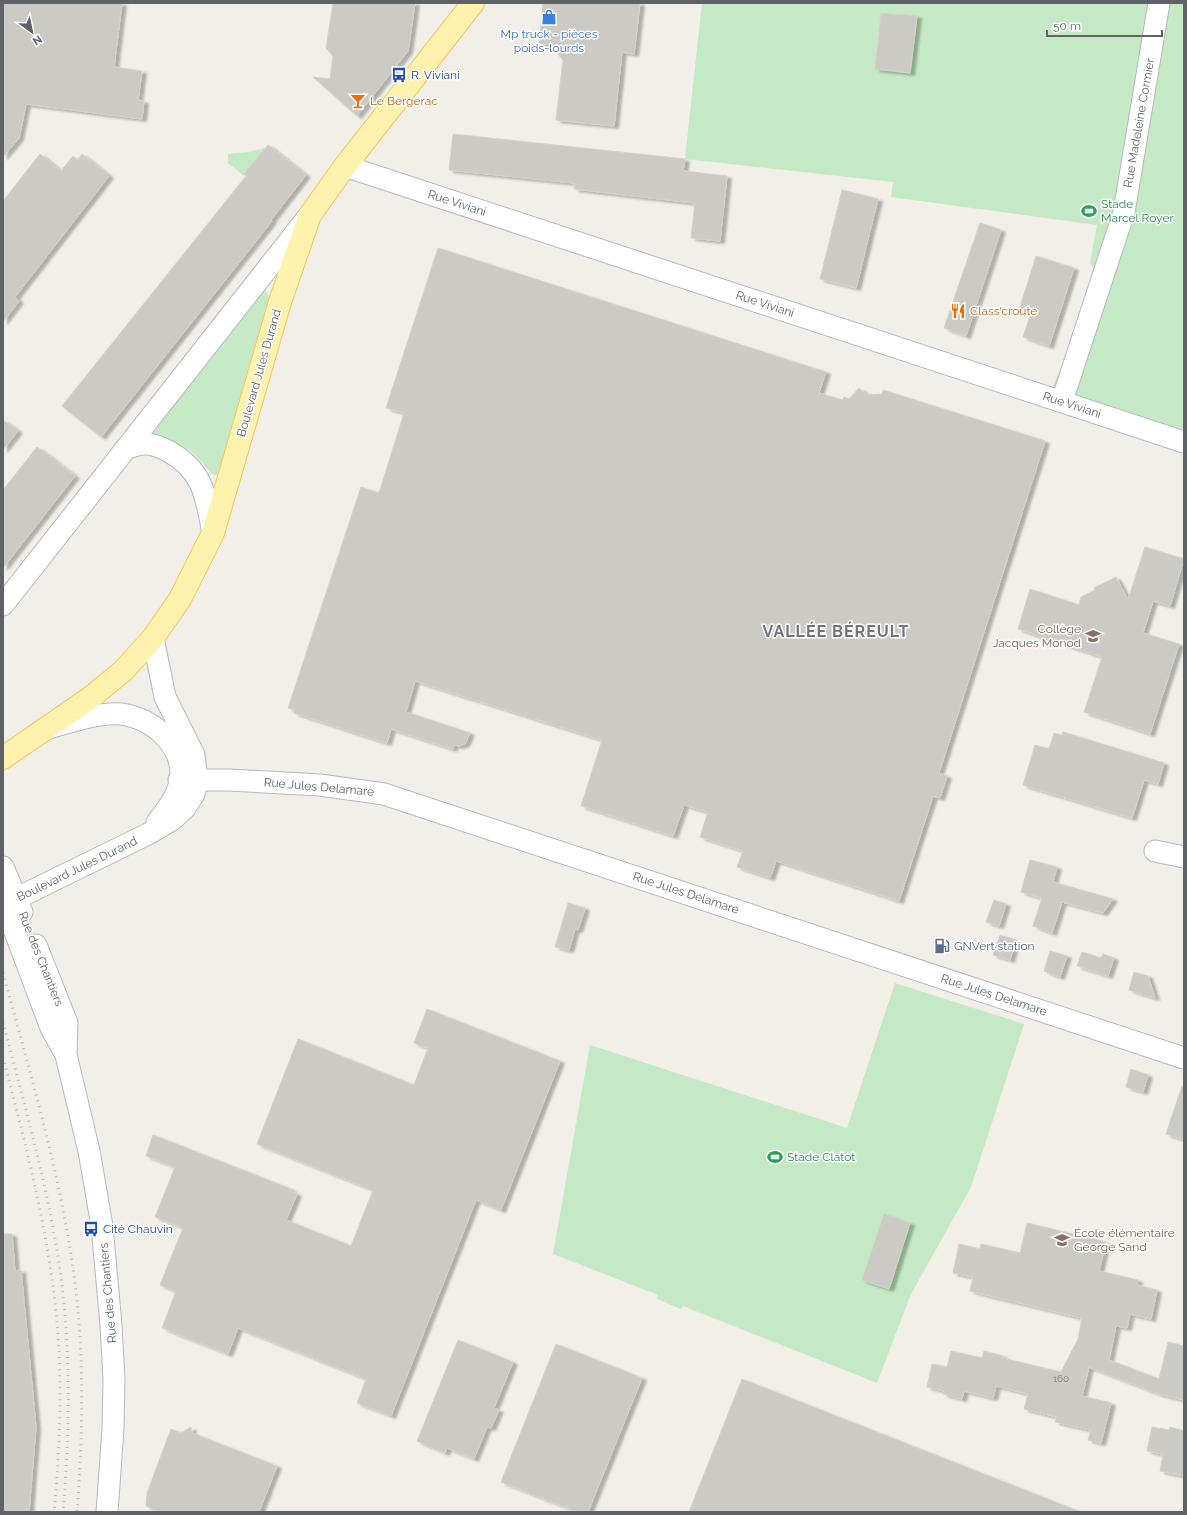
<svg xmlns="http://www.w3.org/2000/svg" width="1187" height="1515" viewBox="0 0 1187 1515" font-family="Raleway,sans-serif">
  <defs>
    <filter id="shadow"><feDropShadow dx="4.5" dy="2.5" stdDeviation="1" flood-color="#0004"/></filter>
  </defs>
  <rect width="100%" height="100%" fill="#f1efe8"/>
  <path fill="#c5e8c5" d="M702 3H1184V430L1052 389 1099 277 1090 263 1097 225 891 197 893 182 685 159Z
    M265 148 244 176 228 163V154L248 152Z
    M265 290 270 297 218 476 212 474 190 450 155 436 133 442 213 342Z
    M895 983 1024 1024 971 1187 911 1294 877 1383 683 1306 681 1309 657 1299 658 1295 553 1254 590 1045 847 1128Z"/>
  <path fill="#cccac5" stroke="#d6d1c6" filter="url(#shadow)" d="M3 3H122L114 67 142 71 138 100 144 101 142 119 26 104 19 138 3 157Z
    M333 3H415L408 51 357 116 313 77 330 79 333 56 326 48Z
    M543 3H640L634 54 622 52 614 126 556 120 563 60 557 53 558 46 539 43Z
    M881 13 917 16 910 73 875 69Z
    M453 134 685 159 683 171 727 176 720 241 691 238 695 203 574 189V183L449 170Z
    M268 145 306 175 271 220 272 221 101 437 62 406 246 176 244 174Z
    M40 154 61 171 73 156 78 160 82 154 109 176 15 297 19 301 3 322V201Z
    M842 190 878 199 856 288 820 279Z
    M980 223 1001 230 966 336 944 328Z
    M438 248 826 372 819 393 843 400 844 397 849 399 859 388 867 395 882 394 883 390 1045 441 939 773 947 776 940 798 933 796 899 901 776 861 770 878 737 867 743 851 700 837 708 812 684 805 673 836 581 806 602 740 415 681 406 712 470 733 465 744 459 746 454 745 453 749 391 729 387 743 294 713 295 710 288 708 361 487 379 493 404 413 386 408Z
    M1036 256 1074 268 1049 346 1023 337 1031 313 1019 310Z
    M3 420 18 431 3 450Z
    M37 447 75 476 3 568V490Z
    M1145 547 1184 559 1170 606 1153 601 1143 633 1179 644 1150 734 1084 712 1102 657 1018 629 1030 589 1079 605 1081 597 1095 590 1094 588 1116 577 1128 600Z
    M1063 732 1164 763 1158 784 1144 780 1132 818 1023 785 1035 745 1049 749 1054 733 1062 735Z
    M1030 860 1057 867 1053 882 1113 899 1103 913 1062 902 1052 933 1033 926 1042 898 1021 892Z
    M994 900 1006 904 999 926 986 922Z
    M568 903 585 908 578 930 575 929 569 950 555 947Z
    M1000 935 1016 940 1010 960 993 955Z
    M1050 951 1067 956 1060 977 1044 971Z
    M1082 952 1101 958 1103 954 1114 958 1108 976 1077 966Z
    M1134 972 1148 976 1155 998 1129 990Z
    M427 1009 560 1061 501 1210 476 1200 391 1416 357 1403 366 1379 238 1328 228 1354 162 1328 176 1291 160 1285 183 1228 155 1217 175 1167 146 1156 153 1135 291 1189V1191L297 1194 286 1220 351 1246 373 1190 257 1144 298 1039 414 1085 428 1048 414 1043Z
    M1131 1069 1148 1075 1143 1092 1126 1087Z
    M1182 1086 1184 1087V1140L1166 1134Z
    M884 1214 910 1223 889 1289 862 1280Z
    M1027 1223 1106 1242 1099 1271 1138 1280 1137 1285 1157 1290 1151 1319 1130 1314 1127 1328 1116 1326 1109 1360 1159 1379 1168 1342 1184 1346V1400L1159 1394 1089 1367 1082 1396 1111 1403 1101 1443 1088 1440 1091 1430 1055 1422 1057 1417 1024 1409 1028 1394 996 1386 993 1398 964 1391 962 1399 943 1394 944 1391 927 1387 932 1364 947 1367 951 1351 982 1358 984 1351 1003 1356 1002 1358 1061 1372 1078 1339 1082 1318 970 1291 973 1277 953 1273 959 1244 980 1249 981 1244 1020 1253Z
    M3 1234H12L15 1271 21 1270 36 1427 29 1512H3Z
    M458 1340 513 1362 494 1408 499 1410 491 1428 487 1427 474 1459 447 1448 445 1453 417 1441Z
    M556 1344 642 1378 588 1512H578L501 1482Z
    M742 1379 1078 1511V1512H689Z
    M191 1427 192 1433 277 1466 259 1512H162L146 1506 147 1493 171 1429 181 1433Z
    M1152 1427 1169 1430 1170 1427 1184 1431V1476L1160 1471 1163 1454 1147 1451Z"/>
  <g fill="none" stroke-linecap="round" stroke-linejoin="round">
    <g stroke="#b5b8bc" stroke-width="23">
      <path id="minor" d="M345 166 1184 442
        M1062 401 1124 212 1159 3
        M125 449C143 442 151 442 168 451 203 470 206 496 213 533
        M3 605 308 217
        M49 728C70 722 105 710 127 715 154 721 181 744 181 774 181 792 168 809 157 822
        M179 780H229L320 785 384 794 1184 1058
        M1155 851 1184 857
        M3 867 22 912
        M3 900 51 1028 66 1055 89 1151 102 1226 111 1325 114 1380 113 1429 107 1512
        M5 904 148 834 172 820 185 808 194 794 197 781 194 755 165 697 153 638
        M36 945 67 1023 66 1055"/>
    </g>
    <g stroke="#f2c960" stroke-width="24">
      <path id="major" d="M3 758 90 698 123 671 153 638 180 599 213 533 280 302 310 215 345 166 473 3"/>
    </g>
    <use href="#minor" stroke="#fff" stroke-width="21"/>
    <use href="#major" stroke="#fff2af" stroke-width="22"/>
    <path stroke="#b6b7b8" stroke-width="3" stroke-dasharray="1 5" stroke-linecap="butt" d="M3 973C33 1084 67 1195 78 1310 84 1377 82 1445 77 1512
      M3 1022C24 1104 48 1186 60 1270 71 1351 70 1431 63 1512
      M3 1057C23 1135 44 1213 54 1294 63 1366 61 1439 54 1512"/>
  </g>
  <defs>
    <g id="shop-bare" transform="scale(1.2)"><path d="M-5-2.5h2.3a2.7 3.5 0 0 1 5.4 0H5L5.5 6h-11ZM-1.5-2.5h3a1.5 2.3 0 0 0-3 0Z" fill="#3f7fe0" stroke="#fff" stroke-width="2.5" paint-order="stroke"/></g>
    <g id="bus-bare" transform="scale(1.2)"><path d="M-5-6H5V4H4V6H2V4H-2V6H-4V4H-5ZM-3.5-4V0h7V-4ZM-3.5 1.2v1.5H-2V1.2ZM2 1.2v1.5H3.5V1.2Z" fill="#1a4fb4" stroke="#fff" stroke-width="2.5" paint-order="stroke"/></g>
    <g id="bar-bare" transform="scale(1.2)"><path d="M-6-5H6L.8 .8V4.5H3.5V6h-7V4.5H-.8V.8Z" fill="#e8710a" stroke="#fff" stroke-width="2.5" paint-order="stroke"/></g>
    <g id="stadium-bare" transform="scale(1.2)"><path d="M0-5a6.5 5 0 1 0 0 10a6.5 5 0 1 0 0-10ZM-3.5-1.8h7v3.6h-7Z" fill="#2e9e5b" stroke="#fff" stroke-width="2.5" paint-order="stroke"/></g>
    <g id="restaurant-bare" transform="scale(1.2)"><path d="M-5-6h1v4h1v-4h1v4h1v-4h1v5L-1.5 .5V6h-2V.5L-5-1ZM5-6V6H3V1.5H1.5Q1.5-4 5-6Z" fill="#e8710a" stroke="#fff" stroke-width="2.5" paint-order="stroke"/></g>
    <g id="school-bare" transform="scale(1.2)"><path d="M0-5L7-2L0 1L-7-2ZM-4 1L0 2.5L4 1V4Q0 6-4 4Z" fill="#8d6e63" stroke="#fff" stroke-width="2.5" paint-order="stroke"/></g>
    <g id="fuel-bare" transform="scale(1.2)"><path d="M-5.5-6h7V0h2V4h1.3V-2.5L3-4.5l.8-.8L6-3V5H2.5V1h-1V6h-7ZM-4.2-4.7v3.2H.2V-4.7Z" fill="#5c6f8a" stroke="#fff" stroke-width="2.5" paint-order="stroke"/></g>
  </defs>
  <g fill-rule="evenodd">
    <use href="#shop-bare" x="549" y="17"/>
    <use href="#bus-bare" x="399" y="75"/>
    <use href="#bar-bare" x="358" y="101"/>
    <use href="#stadium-bare" x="1089" y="211"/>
    <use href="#restaurant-bare" x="958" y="311"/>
    <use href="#school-bare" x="1093" y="636"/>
    <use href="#fuel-bare" x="942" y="946"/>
    <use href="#stadium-bare" x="775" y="1157"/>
    <use href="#bus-bare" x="91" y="1229"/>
    <use href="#school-bare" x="1062" y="1240"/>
  </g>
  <g text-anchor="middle" stroke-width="3" stroke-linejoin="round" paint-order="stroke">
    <g font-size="10" fill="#7a7d7f">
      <text x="1061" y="1382">160</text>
    </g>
    <g font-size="12" fill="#366cbe" stroke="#fff">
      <text x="549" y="38">Mp truck - pièces<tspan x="549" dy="14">poids-lourds</tspan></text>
    </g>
    <g font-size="12" fill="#164399" stroke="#fff" text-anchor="start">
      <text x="411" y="79">R. Viviani</text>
      <text x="103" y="1233">Cité Chauvin</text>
    </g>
    <g font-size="12" fill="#c56008" stroke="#fff" text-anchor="start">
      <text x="370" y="105">Le Bergerac</text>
      <text x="970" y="315">Class'croute</text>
    </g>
    <g font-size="12" fill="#5f6368" stroke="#fff">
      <text transform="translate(1139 123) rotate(-80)" y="4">Rue Madeleine Cormier</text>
      <text transform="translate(457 203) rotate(18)" y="4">Rue Viviani</text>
      <text transform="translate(765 304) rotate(18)" y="4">Rue Viviani</text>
      <text transform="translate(259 373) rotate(-74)" y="4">Boulevard Jules Durand</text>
      <text transform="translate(1072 405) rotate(18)" y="4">Rue Viviani</text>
      <text transform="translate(319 787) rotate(5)" y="4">Rue Jules Delamare</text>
      <text transform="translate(77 869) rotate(-26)" y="4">Boulevard Jules Durand</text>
      <text transform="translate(686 893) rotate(18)" y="4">Rue Jules Delamare</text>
      <text transform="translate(41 959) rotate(68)" y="4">Rue des Chantiers</text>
      <text transform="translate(994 995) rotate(18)" y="4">Rue Jules Delamare</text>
      <text transform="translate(108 1293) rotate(-95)" y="4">Rue des Chantiers</text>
    </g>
    <g font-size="12" fill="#27864d" stroke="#fff" text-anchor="start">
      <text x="1101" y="208">Stade<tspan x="1101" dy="14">Marcel Royer</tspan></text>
      <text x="787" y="1161">Stade Clatot</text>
    </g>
    <g font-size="12" fill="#785e54" stroke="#fff" text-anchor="end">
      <text x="1081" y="633">Collège<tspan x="1081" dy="14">Jacques Monod</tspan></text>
      <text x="1074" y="1237" text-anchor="start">École élémentaire<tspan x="1074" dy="14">George Sand</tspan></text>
    </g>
    <g font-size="12" fill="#4e5e75" stroke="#fff" text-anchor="start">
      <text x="954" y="950">GNVert station</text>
    </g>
    <g font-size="16" font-weight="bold" letter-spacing="1" fill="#70757a" stroke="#fff">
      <text x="836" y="637">VALLÉE BÉREULT</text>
    </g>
  </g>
  <rect width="1187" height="1515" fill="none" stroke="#5f6368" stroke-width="8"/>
  <g transform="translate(32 32) rotate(147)" stroke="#ffffff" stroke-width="3" paint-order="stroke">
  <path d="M0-3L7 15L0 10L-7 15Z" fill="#5f6368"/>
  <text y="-6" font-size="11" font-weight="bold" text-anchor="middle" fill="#5f6368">N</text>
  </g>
  <path d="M1047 30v6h115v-6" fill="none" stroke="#5f6368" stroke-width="2"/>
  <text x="1053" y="30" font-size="12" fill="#5f6368" stroke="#ffffff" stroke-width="3" paint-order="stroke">50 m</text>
</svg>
